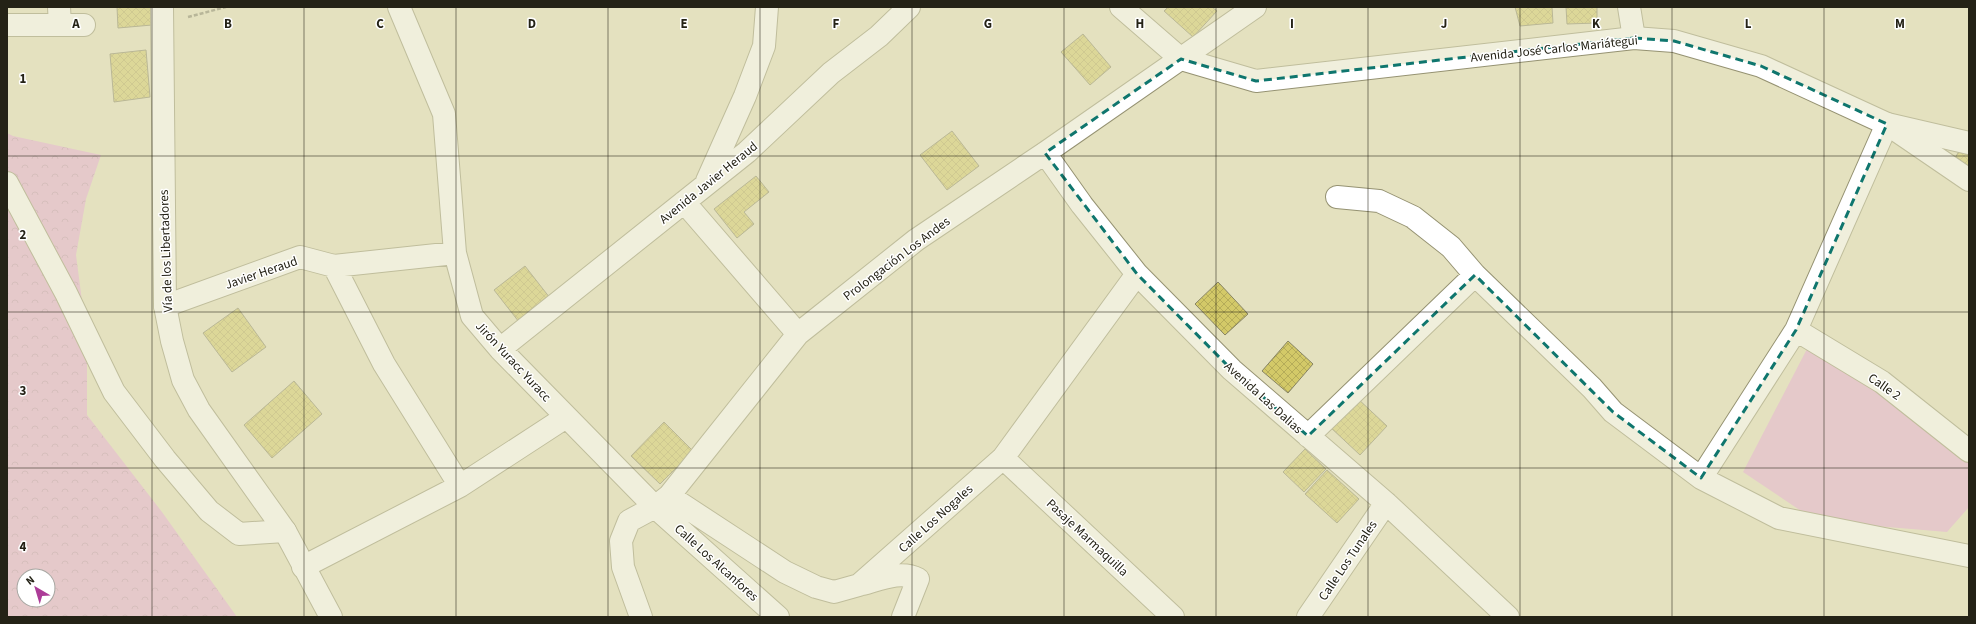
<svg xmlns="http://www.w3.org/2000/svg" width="1976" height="624" viewBox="0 0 1976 624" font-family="'Source Sans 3',sans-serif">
  <defs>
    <pattern id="forest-crowns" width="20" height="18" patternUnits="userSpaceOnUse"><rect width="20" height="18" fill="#e6abd7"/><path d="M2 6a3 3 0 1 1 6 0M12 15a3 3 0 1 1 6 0" fill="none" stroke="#c593b8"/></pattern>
    <pattern id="building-cross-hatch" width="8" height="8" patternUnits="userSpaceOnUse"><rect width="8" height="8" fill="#d3c968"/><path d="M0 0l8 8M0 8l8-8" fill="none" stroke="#b5ac59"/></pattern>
  </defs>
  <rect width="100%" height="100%" fill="#e4e1bf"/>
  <path fill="url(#forest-crowns)" fill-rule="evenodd" d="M7 133 13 136 101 155 86 199 76 255 87 339V415L162 512 237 617H7ZM24 576H48V600H24Z"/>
  <path fill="#e6abd7" d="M1808 347 1909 406 1969 462V507L1947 532 1816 521 1743 472Z"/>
  <path fill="url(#building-cross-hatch)" stroke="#878464" d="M117 7H151L152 25 118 28Z
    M1168 7H1212L1217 11 1193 37 1164 11Z
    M1515 7H1552L1553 23 1520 26Z
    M1566 7H1597V23L1567 24Z
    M1083 34 1111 67 1090 85 1061 52Z
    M146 50 150 97 114 102 110 54Z
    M952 131 979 166 947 190 920 155Z
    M1963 145 1969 147V171L1953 161Z
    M756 176 769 192 744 212 754 224 737 238 714 209Z
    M525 266 550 298 519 322 494 290Z
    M1218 282 1248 314 1225 335 1195 304Z
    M238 308 266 347 232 372 203 333Z
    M1288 341 1313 364 1288 393 1262 371Z
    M294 381 322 414 272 458 244 425Z
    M1356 397 1387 426 1360 455 1329 426Z
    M664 422 693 451 660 484 631 456Z
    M1305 449 1326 469 1304 492 1283 472Z
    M1327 470 1359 499 1337 523 1305 494Z"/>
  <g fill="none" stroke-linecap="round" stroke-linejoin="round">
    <g stroke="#959272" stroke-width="24">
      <path id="minor" d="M59 7 60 25
        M399 7 444 114 455 253 472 316 500 349 655 507 629 521 621 541 623 567 641 617
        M1629 7 1634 38
        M7 25H84
        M1045 153 1082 205 1137 274 1232 370 1386 503 1508 617
        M707 181 745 96 764 46 767 7
        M7 183 66 293 114 392 165 459 209 511 239 534 285 531
        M1337 197 1379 201 1413 217 1451 247 1475 275 1592 388 1613 412 1701 478 1779 518 1969 556
        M684 202 798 334
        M334 266 384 364 460 486
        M165 306 300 257 334 266 455 253
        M1796 330 1882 382 1969 451
        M500 349 747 152 831 73 879 36 909 7
        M1308 436 1475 275
        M1003 458 1173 617
        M1701 478 1796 330 1887 124 1969 143
        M669 496 785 572 816 587 834 592 859 585 1003 458 1137 274
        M303 567 460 486 566 417
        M863 584C881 579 901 570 918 579L903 617
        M778 617 655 507 669 496 798 334 916 240 1045 153 1255 7
        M1308 617 1386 503"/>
    </g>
    <g stroke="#959272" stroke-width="24">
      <path id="tertiary" d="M1121 7 1181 59 1256 81 1634 38 1674 41 1761 66 1887 124 1969 180"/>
    </g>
    <g stroke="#959272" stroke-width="24">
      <path id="trunk" d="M162 7 165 306 172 341 183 380 199 410 285 531 331 617"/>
    </g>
    <path stroke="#83806a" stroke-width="2.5" stroke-dasharray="4 2" stroke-linecap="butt" d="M188 17 226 7"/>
    <use href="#minor" stroke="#fff" stroke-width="22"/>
    <use href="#tertiary" stroke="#fff" stroke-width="22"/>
    <use href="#trunk" stroke="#fff" stroke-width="22"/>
  </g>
  <path d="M0 0H1976V624H0ZM1634 38 1674 41 1761 66 1887 124 1796 330 1701 478 1613 412 1475 275 1308 436 1232 370 1137 274 1045 153 1181 59 1256 81Z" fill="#e4e1bf" fill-opacity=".55" fill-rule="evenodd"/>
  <path fill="none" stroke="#0f766e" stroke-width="3" stroke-dasharray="8 5" stroke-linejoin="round" d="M1634 38 1674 41 1761 66 1887 124 1796 330 1701 478 1613 412 1475 275 1308 436 1232 370 1137 274 1045 153 1181 59 1256 81Z"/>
  <path fill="none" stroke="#242216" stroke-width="1" stroke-opacity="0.55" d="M152 7V617M304 7V617M456 7V617M608 7V617M760 7V617M912 7V617M1064 7V617M1216 7V617M1368 7V617M1520 7V617M1672 7V617M1824 7V617M7 156H1969M7 312H1969M7 468H1969"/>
  <g text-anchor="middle" stroke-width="3" stroke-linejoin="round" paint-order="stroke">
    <g font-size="13" fill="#242216" stroke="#fff">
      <text transform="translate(1554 48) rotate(-6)" y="5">Avenida José Carlos Mariátegui</text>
      <text transform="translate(708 182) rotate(-39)" y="5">Avenida Javier Heraud</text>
      <text transform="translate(165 251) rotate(-92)" y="5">Vía de los Libertadores</text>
      <text transform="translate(896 258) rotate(-37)" y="5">Prolongación Los Andes</text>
      <text transform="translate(261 272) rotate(-19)" y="5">Javier Heraud</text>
      <text transform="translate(514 361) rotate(47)" y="5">Jirón Yuracc Yuracc</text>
      <text transform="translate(1885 386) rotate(35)" y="5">Calle 2</text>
      <text transform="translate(1264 397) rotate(42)" y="5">Avenida Las Dalias</text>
      <text transform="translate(935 518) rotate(-42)" y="5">Calle Los Nogales</text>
      <text transform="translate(1088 537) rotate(43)" y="5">Pasaje Marmaquilla</text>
      <text transform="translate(1347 560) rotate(-56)" y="5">Calle Los Tunales</text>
      <text transform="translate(717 562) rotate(42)" y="5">Calle Los Alcanfores</text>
    </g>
  </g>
  <g font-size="13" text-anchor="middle" font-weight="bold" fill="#242216" stroke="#fff" stroke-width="3" stroke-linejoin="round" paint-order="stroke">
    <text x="76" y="28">A</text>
    <text x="228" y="28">B</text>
    <text x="380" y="28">C</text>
    <text x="532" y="28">D</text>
    <text x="684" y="28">E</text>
    <text x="836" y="28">F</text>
    <text x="988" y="28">G</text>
    <text x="1140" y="28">H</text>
    <text x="1292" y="28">I</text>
    <text x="1444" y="28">J</text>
    <text x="1596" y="28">K</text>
    <text x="1748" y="28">L</text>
    <text x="1900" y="28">M</text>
    <text x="23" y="83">1</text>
    <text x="23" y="239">2</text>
    <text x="23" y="395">3</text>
    <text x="23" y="551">4</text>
  </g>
  <rect width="1976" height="624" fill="none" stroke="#242216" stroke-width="16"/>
  <g transform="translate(36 588) rotate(322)"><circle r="19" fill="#ffffff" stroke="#a7a7a2"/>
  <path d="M0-3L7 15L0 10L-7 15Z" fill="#ac3c98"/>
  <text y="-6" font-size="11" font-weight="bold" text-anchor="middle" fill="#242216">N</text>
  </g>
</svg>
